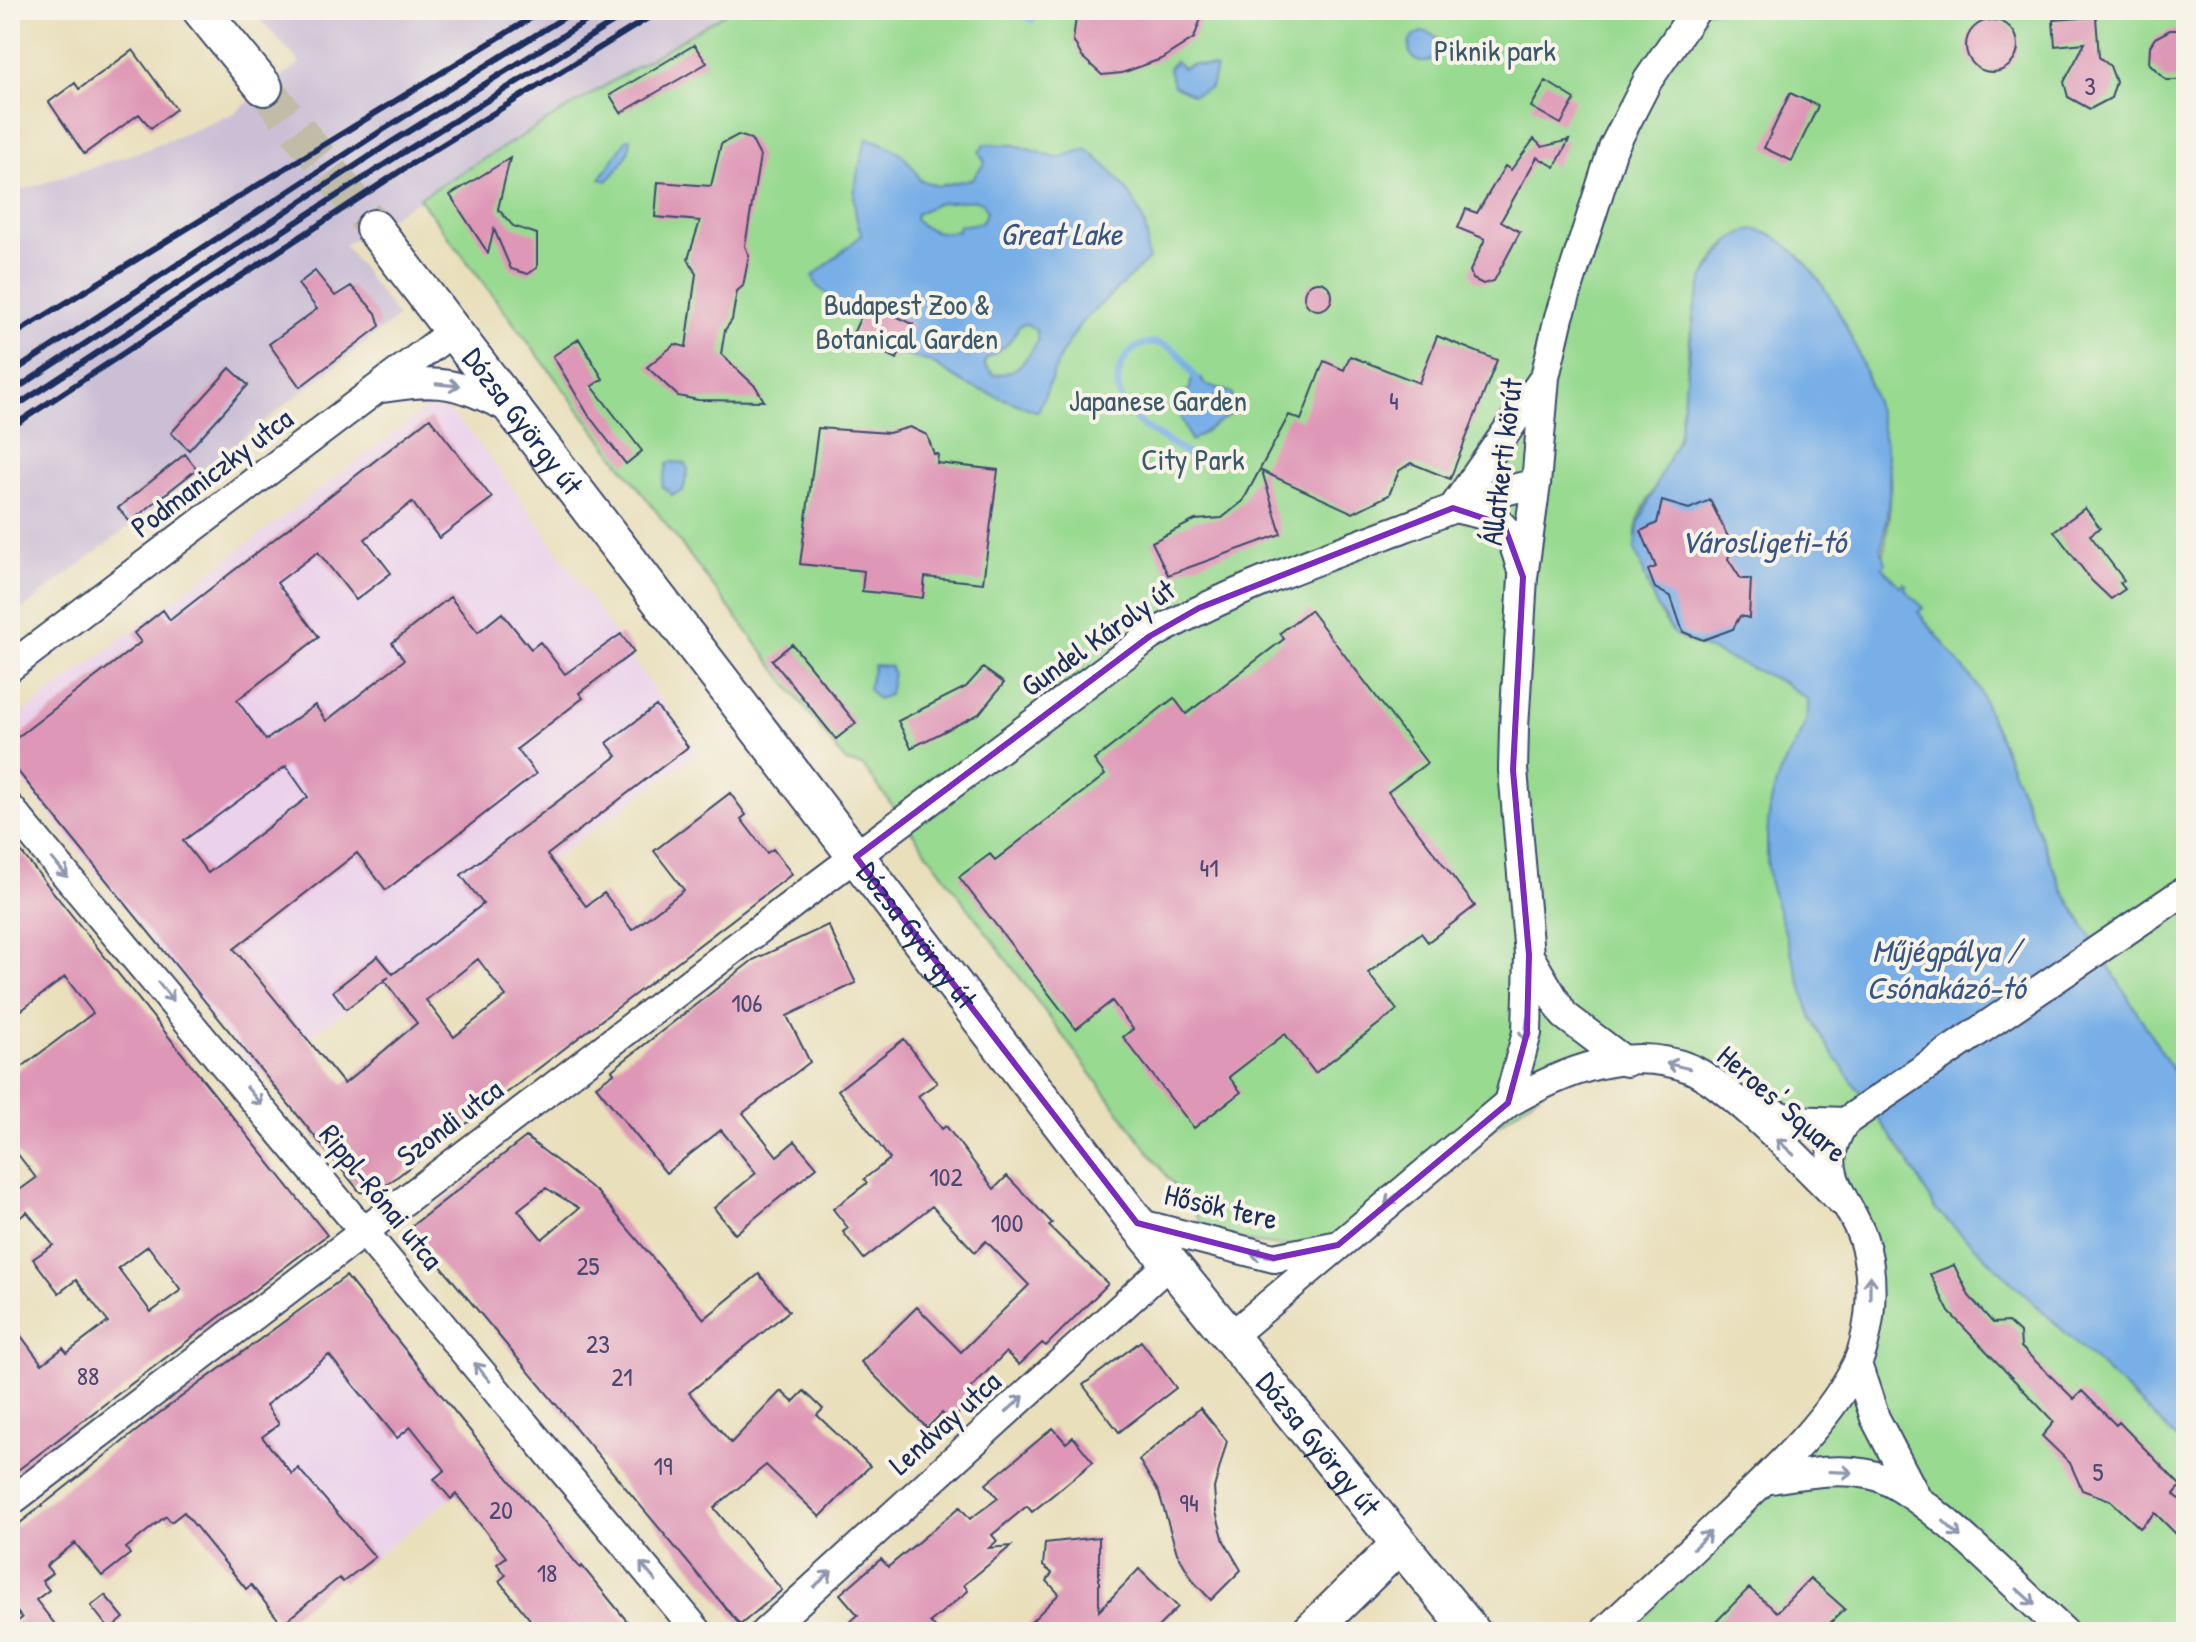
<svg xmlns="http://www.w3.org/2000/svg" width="2196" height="1642" viewBox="0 0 2196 1642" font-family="'Patrick Hand',sans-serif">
  <rect width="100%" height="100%" fill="#f7f3e8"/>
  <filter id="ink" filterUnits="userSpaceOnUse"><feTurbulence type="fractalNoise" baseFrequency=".0125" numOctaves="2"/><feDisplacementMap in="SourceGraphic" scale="16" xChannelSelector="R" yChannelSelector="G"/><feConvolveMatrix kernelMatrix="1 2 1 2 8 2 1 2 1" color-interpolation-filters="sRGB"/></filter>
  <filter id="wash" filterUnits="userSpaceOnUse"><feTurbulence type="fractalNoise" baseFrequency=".006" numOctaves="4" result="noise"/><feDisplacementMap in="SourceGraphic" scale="32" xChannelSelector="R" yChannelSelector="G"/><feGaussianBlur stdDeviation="1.8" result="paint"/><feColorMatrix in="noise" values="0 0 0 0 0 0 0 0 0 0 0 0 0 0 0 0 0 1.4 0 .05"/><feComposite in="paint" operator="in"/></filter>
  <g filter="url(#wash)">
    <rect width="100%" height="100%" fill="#e9dfbb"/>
    <path fill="#ebd1eb" d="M427 408 447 410 469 431 514 489 698 753 258 1074 10 766V723Z
      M346 1276 496 1463 343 1582 189 1394Z"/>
    <path fill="#cbbfd5" d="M252 10H733L344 245 398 317 10 619V194L145 150 233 114 300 63Z"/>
    <path fill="#99da91" stroke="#5a8478" stroke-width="2" d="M731 10H2186V1092L2063 891 1977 685 1918 612 1923 608 1904 589 1906 585 1900 586 1882 567C1886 536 1894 497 1889 465 1876 388 1846 296 1785 245 1771 233 1754 225 1737 236 1674 277 1696 395 1672 457 1663 481 1633 512 1636 539 1639 565 1656 614 1674 633 1686 645 1704 645 1718 651 1750 665 1781 680 1809 700V721L1781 771 1767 837V863L1811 1017 1826 1044 1910 1164 1936 1210 2186 1447V1632H1641L1645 1594 1820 1419 1868 1319 1832 1156 1818 1124 1690 1068 1568 1072 1338 1245 1279 1246 1212 1237 863 766 846 762 419 198Z"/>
    <path fill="#78afe7" stroke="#4a6fa2" stroke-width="2" fill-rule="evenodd" d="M1409 47a15 15 0 1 1 30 0a15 15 0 1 1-30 0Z
      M1175 61 1183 68 1194 64 1216 68 1211 88 1193 95 1173 85 1169 68Z
      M631 138C630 155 619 170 607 181L600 179 626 140Z
      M867 138C895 147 907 154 920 180L938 186 972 179 985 162 979 152 985 144 1015 145 1057 158 1086 149C1112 169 1141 200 1147 235 1148 245 1144 249 1149 259L1081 323 1061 355 1038 412 967 385 930 362 904 355 817 286 813 276 862 235C847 201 857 173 867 138ZM974 200 982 202 987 212 981 223 958 226V231C943 234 926 232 915 219L916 214 938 203ZM1027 324 1036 330 1038 340C1027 359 1018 374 994 375L984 365 985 360 1008 344 1020 325Z
      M1756 230C1830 247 1884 403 1889 471 1891 497 1886 524 1881 550L1886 563 1882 567 1900 586 1904 583 1906 585 1905 589 1923 608 1918 612 1977 685 2063 891 2186 1092V1447L1936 1210 1910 1164 1826 1044 1811 1017 1769 881C1765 845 1766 809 1779 775 1790 747 1810 732 1808 700L1785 683 1675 635 1655 603 1635 549 1638 525 1679 436 1695 306 1704 277 1729 242 1747 231Z
      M1200 377 1205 384 1232 393 1233 412 1191 441 1177 409 1182 405 1181 395 1190 389 1191 381Z
      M668 462 685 463 688 470 683 491 672 495 662 486Z
      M874 665 890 666 893 673 889 695 877 699 868 689Z"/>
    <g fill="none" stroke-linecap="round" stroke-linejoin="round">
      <path stroke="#78afe7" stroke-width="7" d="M1022 13 1032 20
        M1192 457C1172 443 1142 429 1127 410 1101 376 1134 324 1174 350 1182 355 1190 370 1196 379"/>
    </g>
    <g id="blocks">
      <path fill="#de97b6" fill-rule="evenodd" d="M1077 10H1204L1194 38 1161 59 1122 73 1102 75 1082 57 1073 40Z
        M2096 17 2099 57 2110 66 2116 82 2111 98 2090 109 2068 97 2064 82 2085 43 2055 46 2053 20Z
        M1966 46a26 26 0 1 1 52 0a26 26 0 1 1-52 0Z
        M2170 30H2186V80H2166L2149 63 2150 46 2155 38Z
        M694 45 707 63 621 113 610 95Z
        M133 50 176 109 151 128 139 114 84 154 49 102 75 83 79 89Z
        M1546 81 1575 99 1561 124 1531 107Z
        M1790 93 1818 106 1792 161 1764 148Z
        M738 135 751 139 760 156 745 246 749 256 743 286 737 291 732 320 725 330 721 354 756 387 764 401 698 400 678 396 647 367 675 344 686 347 696 274 688 259 700 221 655 217 658 182 711 186 721 144Z
        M1534 139 1542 147 1569 140 1555 167 1537 157 1501 221 1520 232 1494 281 1483 284 1473 279 1470 271 1485 239 1458 228 1466 209 1477 213 1505 166 1511 170Z
        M510 158 498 209 513 226 537 234V268L528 274 511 269 494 229 488 253 450 195Z
        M315 271 335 296 351 286 376 313 380 326 300 387 269 344 317 309 298 284Z
        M1304 296a14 14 0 1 1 28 0a14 14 0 1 1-28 0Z
        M867 303 913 324 897 359 851 338Z
        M1437 336 1497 360 1450 479 1411 463 1399 471 1389 495 1353 513 1262 471 1281 534 1168 575 1152 542 1195 520 1222 518 1243 501 1289 415 1301 420 1324 361 1344 370 1350 356 1419 383Z
        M579 339 603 379 592 386 642 451 626 464 589 416 553 356Z
        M230 368 248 385 189 450 171 433Z
        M430 418 492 498 439 538 412 502 365 539 391 573 356 600 318 552 277 583 319 637 237 700 266 740 315 705 326 721 404 660 392 643 450 597 478 632 502 613 531 649 540 642 565 674 621 634 634 652 579 693 583 698 517 749 536 774 386 890 357 853 234 949 344 1084 417 1023 384 980 389 977 346 1009 333 991 378 956 393 974 483 904 461 875 617 756 607 743 656 706 688 747 547 855 586 906 604 893 632 930 684 890 654 851 730 793 746 815 741 819 767 853 773 849 792 874 376 1193 360 1192 24 779 10 761V743L141 642 134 633 163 610 170 620ZM286 766 308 797 208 873 183 841ZM478 959 506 996 454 1037 426 1000Z
        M910 427 927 435 934 454H938L937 463 998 470 983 583 925 577 923 598 890 594 862 591 864 571 800 564 818 428 889 433Z
        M185 454 197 469 130 522 118 508Z
        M1710 500 1732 545 1728 559 1741 579H1751L1749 618 1740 616 1733 629 1703 640 1683 632 1671 597 1655 588 1648 570 1656 567 1641 531 1657 523 1662 501 1689 509Z
        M2085 508 2100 528 2090 535 2124 580 2120 583 2125 589 2111 599 2092 581 2054 531Z
        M1310 610 1427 763 1388 792 1475 906 1428 942 1421 933 1368 973 1397 1010 1315 1073 1285 1034 1229 1077 1241 1092 1194 1128 1123 1037 1133 1029 1112 1001 1076 1029 959 877 990 854 995 860 1105 775 1094 760 1174 698 1186 714 1284 639 1280 633Z
        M792 644 856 723 836 739 772 660Z
        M983 668 1004 683 979 714 911 748 898 721 966 687Z
        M10 838 327 1235 10 1476V1321L42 1364 63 1348 67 1353 108 1322 76 1280 59 1293 33 1259 53 1245 27 1212 10 1225V1197L36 1178 10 1144V1076L93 1013 65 977 10 1019ZM148 1246 181 1290 151 1312 118 1268Z
        M828 925 856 983 787 1016 810 1062 743 1113 777 1156 795 1141 817 1167 735 1234 714 1208 756 1173 721 1130 666 1173 596 1086 614 1073 612 1070 753 960Z
        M904 1039 937 1083 918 1096 942 1129 946 1126 994 1189 1007 1176 1052 1223 1049 1226 1108 1284 1046 1346 1042 1343 1019 1365 1006 1352 967 1392 973 1399 950 1422 942 1413 927 1428 861 1362 917 1307 961 1352 1029 1285 986 1241 975 1252 932 1206 864 1259 843 1232 848 1228 833 1209 867 1183 864 1179 890 1159 838 1090Z
        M526 1137 598 1193 704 1319 759 1274 789 1311 689 1393 731 1443 781 1391 793 1402 804 1391 823 1409 817 1415 870 1466 820 1517 766 1465 714 1508 782 1590 740 1625 409 1228ZM546 1188 579 1208 542 1239 518 1210Z
        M1954 1265 1969 1296 1993 1323 2008 1322 2020 1333 2021 1347 2074 1399 2082 1391 2116 1425 2119 1422 2181 1486 2174 1494 2186 1506V1544L2155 1513 2140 1528 2110 1500 2082 1490 2070 1463 2042 1436 2054 1422 1949 1312 1930 1274Z
        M346 1276 580 1568 582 1566 636 1632H540L499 1581 506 1575 497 1564 506 1557 456 1494 451 1499 434 1479 445 1470 411 1427 397 1438 329 1355 266 1405 279 1424 262 1437 292 1474 298 1468 375 1557 343 1582 339 1578 282 1624 251 1585 246 1589 184 1512 171 1522 166 1516 126 1548 130 1554 102 1576 75 1543 46 1566 52 1573 42 1581 49 1590 36 1600 61 1632H10V1627L22 1618 10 1603V1531L154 1417Z
        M1141 1341 1176 1388 1119 1432 1083 1385Z
        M1200 1408 1227 1441 1214 1488 1216 1512 1224 1541 1241 1570 1211 1600 1194 1582 1177 1553 1159 1493 1139 1460Z
        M1053 1428 1066 1443 1073 1437 1093 1462 1032 1512 1027 1506 992 1535 997 1541 989 1548 1011 1546 964 1585 968 1591 930 1622 939 1632H839L858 1615 840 1594 881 1559 888 1567 960 1507 970 1519 998 1498 986 1484Z
        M1099 1537V1611L1139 1569 1178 1607 1153 1632H1021L1059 1594 1047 1581 1052 1573 1043 1566 1045 1543Z
        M1810 1578 1845 1609 1831 1622 1841 1632H1706L1749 1588 1777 1612Z
        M105 1595 124 1618 110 1630 91 1606Z"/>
    </g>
  </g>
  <g filter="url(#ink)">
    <use href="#blocks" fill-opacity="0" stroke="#3a496c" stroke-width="2"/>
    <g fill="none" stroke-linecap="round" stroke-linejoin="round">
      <path stroke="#c0bca8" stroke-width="36" stroke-dasharray="36 18" stroke-linecap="butt" d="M264 87 374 228"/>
      <g stroke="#3a496c" stroke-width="32">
        <path id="minor" d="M382 388C443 378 456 383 511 409
          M1453 508 1544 378
          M1453 508C1497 517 1508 519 1520 565
          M10 667 453 331
          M10 808 698 1632
          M1531 959 1564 1015 1626 1062
          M1745 1102 1791 1120 1845 1122
          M1508 1103 1527 1033 1529 955 1513 770 1514 728 1523 577 1536 484 1545 377 1559 317 1613 148 1648 80 1696 10
          M1137 1223 1274 1258 1334 1246
          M1230 1337 1508 1103C1560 1073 1628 1044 1689 1068 1729 1084 1807 1168 1841 1201
          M1857 1364 1875 1418 1915 1495
          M1764 1480C1799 1475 1833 1467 1868 1474 1919 1483 2022 1594 2064 1632
          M10 1502 820 883 1150 636C1230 591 1317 560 1403 528 1448 511 1488 492 1536 484
          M765 1632 1170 1263
          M1604 1632C1645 1594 1686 1555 1727 1516 1773 1471 1828 1423 1857 1364 1863 1351 1867 1332 1869 1317 1872 1292 1871 1264 1863 1239 1849 1197 1811 1172 1845 1122L2186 890"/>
      </g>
      <g stroke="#3a496c" stroke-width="40">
        <g id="major">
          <path d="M201 10 264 87"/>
          <path id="s1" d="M374 228 1137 1223 1472 1632"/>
          <path d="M1310 1632 1399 1545"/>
        </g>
      </g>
      <use href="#minor" stroke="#fff" stroke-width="28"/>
      <use href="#major" stroke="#fff" stroke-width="36"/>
      <path stroke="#1b2f5e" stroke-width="6" d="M10 337 544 10
        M10 374 381 131 576 10
        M10 393 390 143 604 10
        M10 410 399 155 633 10
        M10 428 408 166 661 10"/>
    </g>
    <defs><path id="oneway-shaft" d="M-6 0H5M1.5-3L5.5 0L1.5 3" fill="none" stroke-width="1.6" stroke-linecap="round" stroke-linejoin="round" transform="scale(2)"/></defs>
    <g stroke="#8d97ae">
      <use href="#oneway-shaft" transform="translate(448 385) rotate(5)"/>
      <use href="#oneway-shaft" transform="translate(60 868) rotate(50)"/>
      <use href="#oneway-shaft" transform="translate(166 992) rotate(50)"/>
      <use href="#oneway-shaft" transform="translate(1526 1030) rotate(97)"/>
      <use href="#oneway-shaft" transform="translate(1678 1066) rotate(-167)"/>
      <use href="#oneway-shaft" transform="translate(254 1096) rotate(50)"/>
      <use href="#oneway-shaft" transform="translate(1785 1147) rotate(-138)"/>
      <use href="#oneway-shaft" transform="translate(1394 1197) rotate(139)"/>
      <use href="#oneway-shaft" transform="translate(1262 1255) rotate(-170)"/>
      <use href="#oneway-shaft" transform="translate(1870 1287) rotate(-90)"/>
      <use href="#oneway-shaft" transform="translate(482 1372) rotate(-130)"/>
      <use href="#oneway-shaft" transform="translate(1015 1404) rotate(-42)"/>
      <use href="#oneway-shaft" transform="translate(1841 1472) rotate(2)"/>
      <use href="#oneway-shaft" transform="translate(1952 1529) rotate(43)"/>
      <use href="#oneway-shaft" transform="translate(1702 1540) rotate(-44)"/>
      <use href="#oneway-shaft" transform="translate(648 1572) rotate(-130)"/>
      <use href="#oneway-shaft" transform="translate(823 1579) rotate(-42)"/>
      <use href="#oneway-shaft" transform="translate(2026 1597) rotate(42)"/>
    </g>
  </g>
  <path fill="none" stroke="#7b2cbf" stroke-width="6" stroke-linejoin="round" d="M1453 508 1504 525 1523 577 1513 770 1529 955 1527 1033 1508 1103 1338 1245 1274 1258 1137 1223 856 857 1150 636 1199 608Z"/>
  <g text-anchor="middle" stroke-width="8" stroke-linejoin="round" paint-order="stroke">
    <g font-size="26" fill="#4c4974">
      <text x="2090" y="95">3</text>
      <text x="1394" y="410">4</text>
      <text x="1209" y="877">41</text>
      <text x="747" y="1012">106</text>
      <text x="946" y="1186">102</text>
      <text x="1007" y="1232">100</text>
      <text x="588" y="1275">25</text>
      <text x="598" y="1353">23</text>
      <text x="88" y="1385">88</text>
      <text x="622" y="1386">21</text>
      <text x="663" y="1475">19</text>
      <text x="2098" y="1481">5</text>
      <text x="1189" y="1512">94</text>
      <text x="501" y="1519">20</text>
      <text x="547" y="1582">18</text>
    </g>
    <g font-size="30" fill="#3a5a6b" stroke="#f7f3e8">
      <text x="1495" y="61">Piknik park</text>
      <text x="907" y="315">Budapest Zoo &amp;<tspan x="907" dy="34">Botanical Garden</tspan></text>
      <text x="1158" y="411">Japanese Garden</text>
      <text x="1193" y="470">City Park</text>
    </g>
    <g font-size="30" fill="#1b2f5e" stroke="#f7f3e8">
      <text dy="10" stroke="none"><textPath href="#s1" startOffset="244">Dózsa György út</textPath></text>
      <text transform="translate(1502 462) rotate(-83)" y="10">Állatkerti körút</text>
      <text transform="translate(212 473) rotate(-37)" y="10">Podmaniczky utca</text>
      <text transform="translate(1098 638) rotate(-35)" y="10">Gundel Károly út</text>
      <text dy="10" stroke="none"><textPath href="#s1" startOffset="892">Dózsa György út</textPath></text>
      <text transform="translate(1782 1104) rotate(41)" y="10">Heroes' Square</text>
      <text transform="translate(450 1123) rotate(-37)" y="10">Szondi utca</text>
      <text transform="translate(381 1197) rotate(51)" y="10">Rippl-Rónai utca</text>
      <text transform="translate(1221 1207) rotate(13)" y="10">Hősök tere</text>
      <text transform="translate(945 1423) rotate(-42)" y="10">Lendvay utca</text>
      <text dy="10" stroke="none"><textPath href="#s1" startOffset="1540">Dózsa György út</textPath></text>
    </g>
    <g font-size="32" font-style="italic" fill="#375587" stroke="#f7f3e8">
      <text x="1061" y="245">Great Lake</text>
      <text x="1763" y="553">Városligeti-tó</text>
      <text x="1946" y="962">Műjégpálya /<tspan x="1946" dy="37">Csónakázó-tó</tspan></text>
    </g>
  </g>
  <rect width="2196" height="1642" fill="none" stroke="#f7f3e8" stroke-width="40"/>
</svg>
